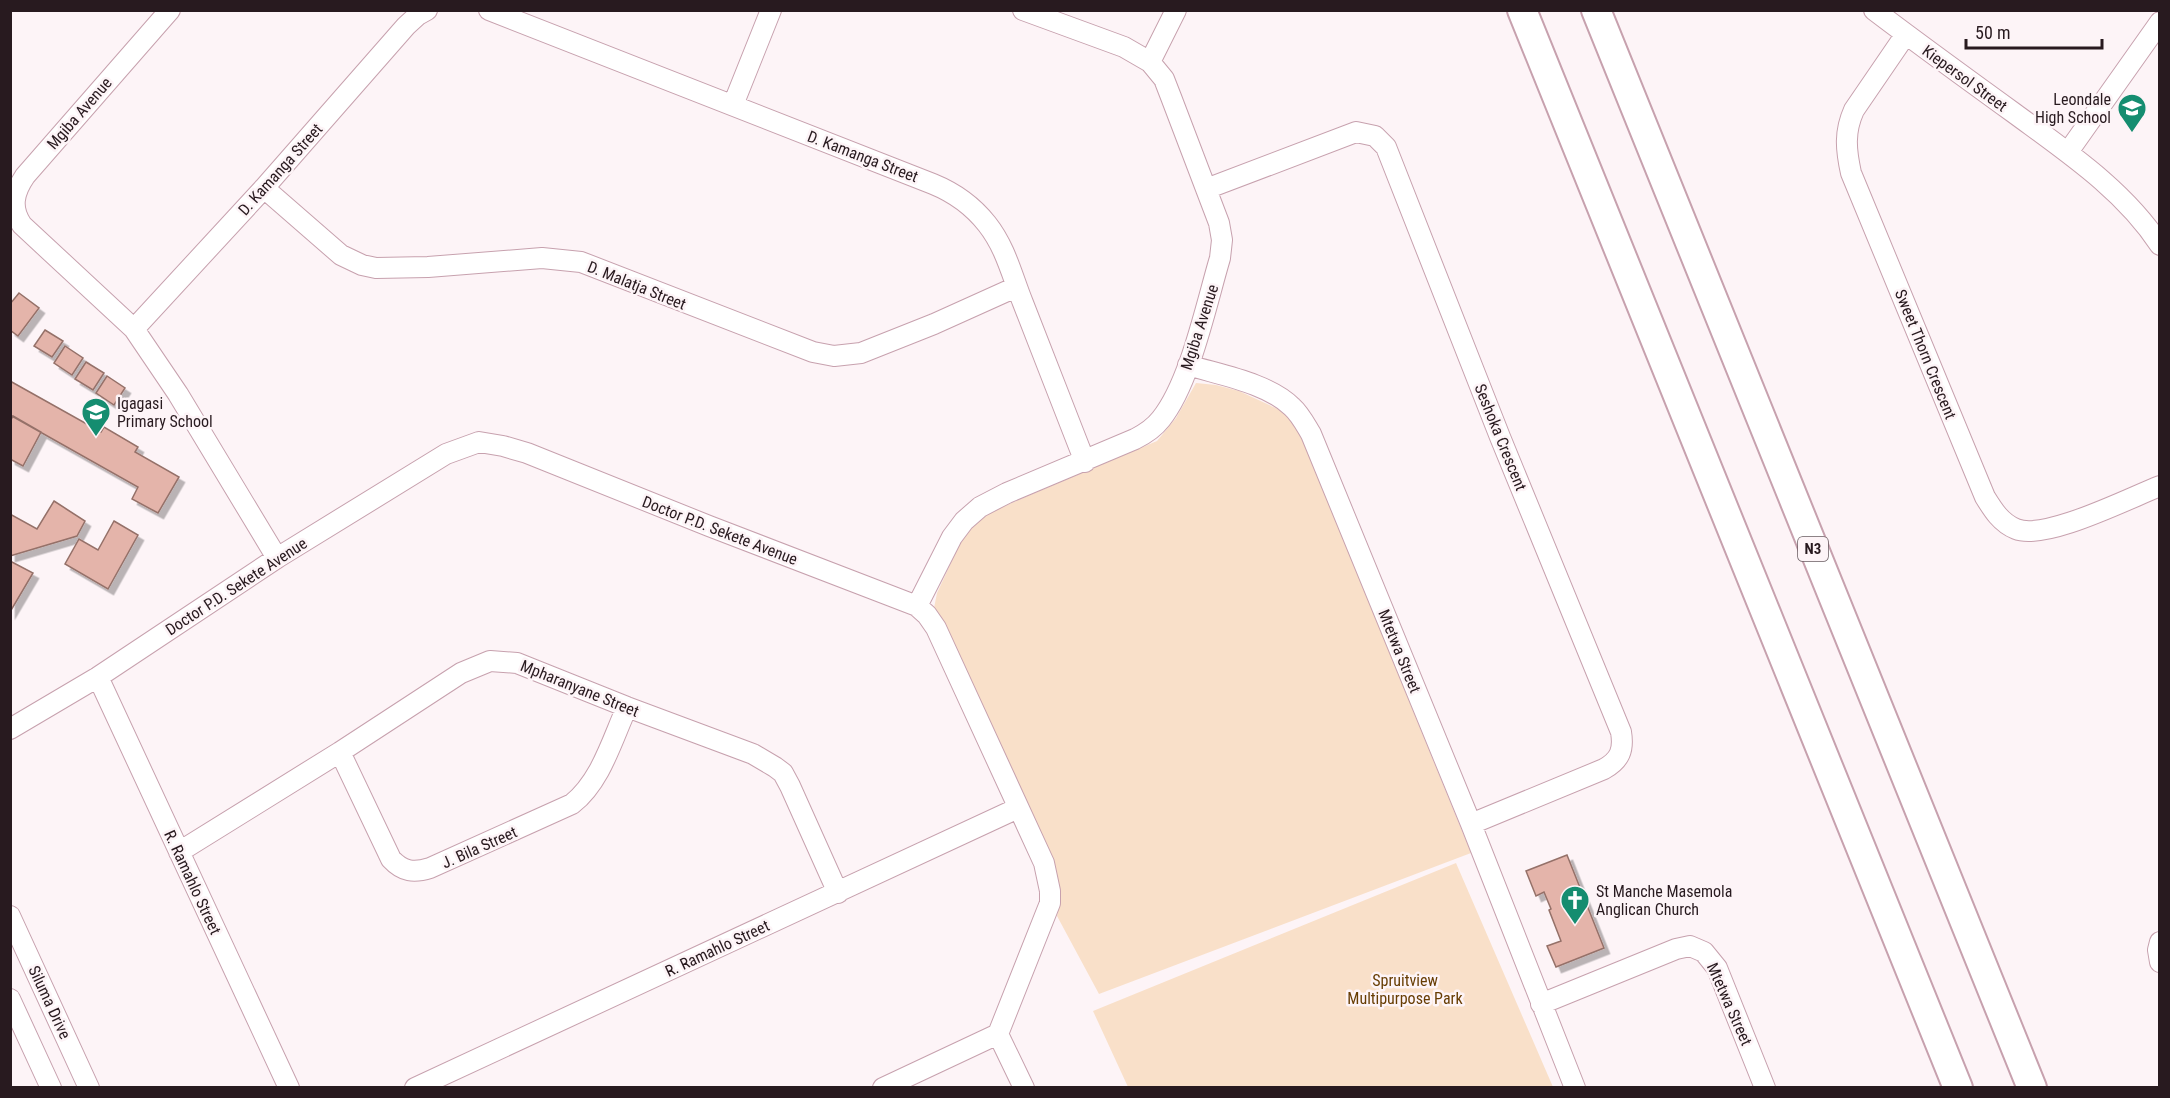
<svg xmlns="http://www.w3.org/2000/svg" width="2170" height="1098" viewBox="0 0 2170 1098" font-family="'Roboto Condensed',sans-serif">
  <defs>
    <filter id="shadow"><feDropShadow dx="5.5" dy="5.5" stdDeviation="0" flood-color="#0004"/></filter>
  </defs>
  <rect width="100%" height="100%" fill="#fdf4f7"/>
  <path fill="#f9e0c9" d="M1196 383 1216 385 1239 391 1282 411 1297 426 1471 853 1099 994 1057 916 1061 892 1046 848 934 608 937 593 964 535 981 516 1157 441 1176 418Z
    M1456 863 1553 1087H1128L1093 1011Z"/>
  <path fill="#e4b4aa" stroke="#957169" stroke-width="1.5" filter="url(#shadow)" d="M19 293 39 308 18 336 10 330V304Z
    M45 330 63 341 52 357 34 346Z
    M65 346 83 358 72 375 54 363Z
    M86 362 104 373 93 390 75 379Z
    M107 376 125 388 114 405 96 393Z
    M10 381 101 432 104 427 138 447 135 452 179 477 158 513 132 499 138 487 10 415Z
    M13 416 41 432 23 466 10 459V421Z
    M54 501 85 521 77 536 10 556V514L37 529Z
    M114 521 138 535 108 589 65 564 79 539 98 550Z
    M10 561 33 573 10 612Z
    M1567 855 1604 948 1556 967 1547 946 1561 941 1549 910 1551 909 1544 892 1536 896 1526 871Z"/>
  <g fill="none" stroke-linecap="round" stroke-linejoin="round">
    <g stroke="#c7a1ae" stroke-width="22">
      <path id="minor" d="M170 10 25 176C14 192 10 208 22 225L134 329 178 394 277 558
        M489 10 933 184C955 193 972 205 987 224 1006 248 1012 276 1023 303 1044 356 1064 409 1085 462
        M1874 10C1920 45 1967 79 2014 113 2067 152 2124 190 2160 245
        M1906 34 1854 110C1844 132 1846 150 1851 173L1985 497C1993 510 2001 523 2016 529 2045 541 2129 498 2160 486
        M1150 62 1176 10
        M733 105 771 10
        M2068 152 2160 22
        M264 188 341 255 362 265 376 268 428 267 542 258 581 262 813 352 834 356 861 353 934 324 1016 287
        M1206 189 1356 132 1375 136 1386 147 1500 437 1621 732C1624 750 1620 760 1604 769L1471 824
        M134 329 264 188 406 26 418 15 427 10
        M1188 365C1220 375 1268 383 1292 407 1300 414 1305 424 1311 434L1471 824 1575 1088
        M917 606 952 537 964 521 980 507 1007 493 1135 439C1145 434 1154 428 1161 419 1190 383 1206 305 1220 258L1222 240 1219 223 1171 97 1164 79 1150 62 1124 47 1023 10
        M98 677 289 1088
        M10 729 98 677 277 558 446 454 479 442 503 446 527 453 709 526 917 606 927 615 936 628 1044 863 1050 891V903L998 1034 883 1088
        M340 752 391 859C403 872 414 873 430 868L572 804C601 781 612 740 627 707
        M179 852 340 752 461 673 490 661 517 663 627 707 753 754 775 767 783 773 790 786 838 893
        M10 916 89 1088
        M2160 942 2158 950 2160 962
        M10 999 51 1088
        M1541 1004 1676 949 1690 946 1704 952 1717 968 1765 1088
        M998 1034 1024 1088
        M415 1088 1018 808"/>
    </g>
    <g stroke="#c7a1ae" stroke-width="32">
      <path id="highway" d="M1522 10 1958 1088
        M1596 10 2032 1088"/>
    </g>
    <use href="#minor" stroke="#fff" stroke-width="20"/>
    <use href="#highway" stroke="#fff" stroke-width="28"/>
  </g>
  <defs>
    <g id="school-pin" transform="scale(1.5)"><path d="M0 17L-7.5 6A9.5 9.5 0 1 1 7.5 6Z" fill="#158d70" stroke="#fdf4f7"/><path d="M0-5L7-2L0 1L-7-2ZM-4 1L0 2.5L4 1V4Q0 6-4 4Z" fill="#fff"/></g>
    <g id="church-pin" transform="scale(1.5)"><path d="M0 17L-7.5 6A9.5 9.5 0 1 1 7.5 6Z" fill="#158d70" stroke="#fdf4f7"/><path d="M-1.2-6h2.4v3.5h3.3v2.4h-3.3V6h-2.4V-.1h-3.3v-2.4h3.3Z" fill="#fff"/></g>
  </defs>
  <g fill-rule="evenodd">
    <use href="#school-pin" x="2132" y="108"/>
    <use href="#school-pin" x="96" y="412"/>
    <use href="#church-pin" x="1575" y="900"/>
  </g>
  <g text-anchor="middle" stroke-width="5" stroke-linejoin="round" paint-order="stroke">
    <rect fill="#fdf4f7" stroke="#685b60" stroke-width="1.5" x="1798" y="537" width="30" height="24" rx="4.5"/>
    <g font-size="15" font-weight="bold" fill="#281a1f">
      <text x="1813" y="554">N3</text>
    </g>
    <g font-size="16" fill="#281a1f" stroke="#fdf4f7">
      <text transform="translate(1965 78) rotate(36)" y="6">Kiepersol Street</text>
      <text transform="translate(79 113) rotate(-49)" y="6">Mgiba Avenue</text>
      <text transform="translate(863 156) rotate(21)" y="6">D. Kamanga Street</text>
      <text transform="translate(280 169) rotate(-48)" y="6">D. Kamanga Street</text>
      <text transform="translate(637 285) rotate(22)" y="6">D. Malatja Street</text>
      <text transform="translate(1199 327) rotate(-72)" y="6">Mgiba Avenue</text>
      <text transform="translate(1926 354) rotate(68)" y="6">Sweet Thorn Crescent</text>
      <text transform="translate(1501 437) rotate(68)" y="6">Seshoka Crescent</text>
      <text transform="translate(720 530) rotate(21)" y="6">Doctor P.D. Sekete Avenue</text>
      <text transform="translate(236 586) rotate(-33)" y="6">Doctor P.D. Sekete Avenue</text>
      <text transform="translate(1400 651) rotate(68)" y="6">Mtetwa Street</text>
      <text transform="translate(580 688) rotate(22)" y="6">Mpharanyane Street</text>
      <text transform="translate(479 847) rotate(-24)" y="6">J. Bila Street</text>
      <text transform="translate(193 882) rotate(65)" y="6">R. Ramahlo Street</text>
      <text transform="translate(717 948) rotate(-25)" y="6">R. Ramahlo Street</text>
      <text transform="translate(50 1002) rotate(65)" y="6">Siluma Drive</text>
      <text transform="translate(1730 1004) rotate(66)" y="6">Mtetwa Street</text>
    </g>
    <g font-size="16" fill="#281a1f" stroke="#fdf4f7" text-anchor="start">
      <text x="2111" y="105" text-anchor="end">Leondale<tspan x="2111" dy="18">High School</tspan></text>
      <text x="117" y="409">Igagasi<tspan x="117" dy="18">Primary School</tspan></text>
      <text x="1596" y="897">St Manche Masemola<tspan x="1596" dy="18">Anglican Church</tspan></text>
    </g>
    <g font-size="16" fill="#673d03" stroke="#fdf4f7">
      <text x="1405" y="986">Spruitview<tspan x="1405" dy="18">Multipurpose Park</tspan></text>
    </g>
  </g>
  <rect width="2170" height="1098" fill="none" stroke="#281a1f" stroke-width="24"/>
  <path d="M1966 39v9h136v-9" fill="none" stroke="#281a1f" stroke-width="3"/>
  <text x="1975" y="39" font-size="18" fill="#281a1f" stroke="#fdf4f7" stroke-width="4.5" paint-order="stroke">50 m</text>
</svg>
